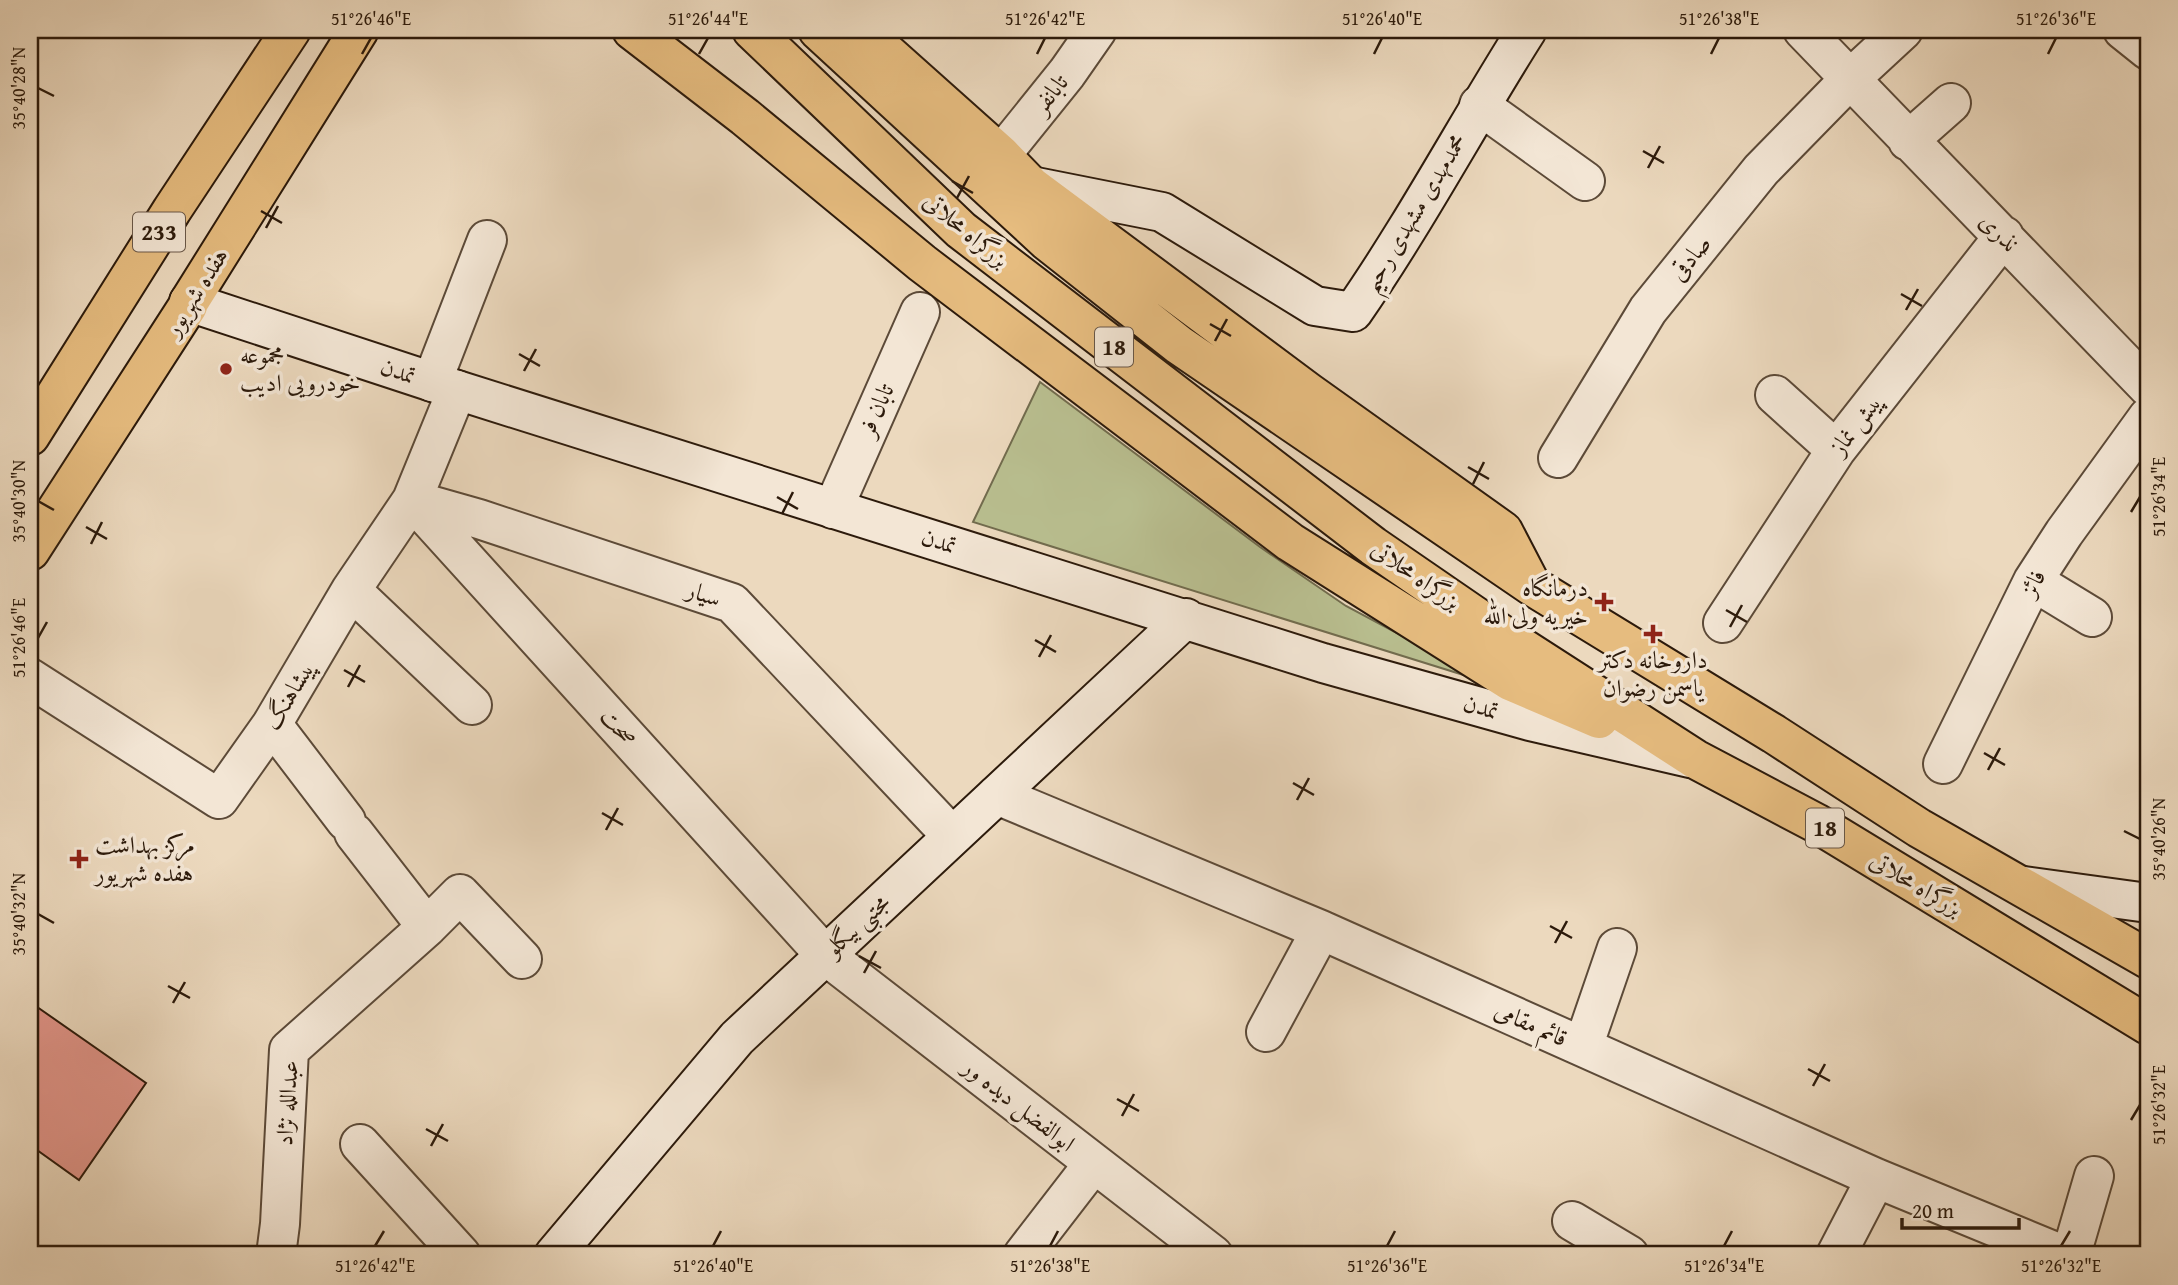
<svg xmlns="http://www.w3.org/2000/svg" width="2178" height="1285" viewBox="0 0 2178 1285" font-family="'Gentium Book Plus',Amiri,serif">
  <rect width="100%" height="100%" fill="#ecd9be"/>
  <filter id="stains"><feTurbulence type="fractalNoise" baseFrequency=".00286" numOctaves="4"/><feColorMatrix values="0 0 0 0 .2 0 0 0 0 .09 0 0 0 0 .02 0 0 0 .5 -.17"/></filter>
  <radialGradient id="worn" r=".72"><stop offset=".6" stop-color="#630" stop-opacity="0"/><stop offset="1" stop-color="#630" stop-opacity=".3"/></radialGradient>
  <path fill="#b9bf90" stroke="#726c4e" stroke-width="2" d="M1040 382 1260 547 1346 606 1541 710 1486 682 973 522Z"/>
  <path fill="#e2958a" stroke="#2c1a0b" stroke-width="2" d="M30 1002 146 1083 79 1180 30 1145Z"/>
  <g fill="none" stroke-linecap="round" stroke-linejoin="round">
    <g stroke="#5c4a38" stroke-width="42">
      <path id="street" d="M1803 30 2148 387
        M2123 30 2148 50
        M1479 105 1585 181
        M1908 141 1951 103
        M1001 155 1067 73 1097 30
        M432 382 487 240
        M1775 395 1836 450
        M1558 458 1648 310 1761 170 1849 80 1903 30
        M412 500 825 955 1213 1255
        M412 500 479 519 732 603 952 836
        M833 509 920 312
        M2033 581 2092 617
        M351 590 472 705
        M1723 623 1836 450 2004 236
        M30 678 219 799 272 724 351 590 412 500 457 390
        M272 724 346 821
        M1943 764 2033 581 2064 533 2148 417
        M997 795 1321 930 1876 1178 2063 1255
        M354 833 427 927
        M1266 1032 1321 930
        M1583 1047 1617 948
        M360 1144 461 1255
        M1572 1221 1629 1255
        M276 1255 280 1224 289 1050 427 927 460 894 522 959
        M1023 1255 1094 1163
        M1836 1255 1876 1178
        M2071 1255 2094 1176"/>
    </g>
    <g stroke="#2c1a0b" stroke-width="42">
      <path id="secondary" d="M1031 186 1162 212 1315 306 1353 312C1416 221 1468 123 1527 30
        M189 302 457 390 1323 663 1530 721 1690 758
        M2024 886 2148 903
        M554 1255 737 1038 1186 618"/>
    </g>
    <g stroke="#2c1a0b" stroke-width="42">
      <path id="primary" d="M30 436 172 210 291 30
        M30 551 188 306 189 302 359 30"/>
    </g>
    <g stroke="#2c1a0b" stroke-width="42">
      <path id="highway" d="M632 30 745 117 922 263 1290 542 1510 681 1599 719
        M752 30 961 230 1373 546 1501 634 1695 759 1816 823 2148 1025
        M818 30 1047 241 1179 345 1532 586 1774 734 1919 828 2148 959
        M861 30 1001 155 1031 186 1308 392 1503 531 1529 581"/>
    </g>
    <use href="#street" stroke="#f3e6d5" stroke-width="38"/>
    <use href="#secondary" stroke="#f3e6d5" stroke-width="38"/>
    <use href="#primary" stroke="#e6bc7f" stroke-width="38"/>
    <use href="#highway" stroke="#e6bc7f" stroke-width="38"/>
  </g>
  <path fill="none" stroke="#2c1a0b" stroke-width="2.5" d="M362 54 371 38M699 54 708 38M1037 54 1045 38M1374 54 1382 38M1711 54 1719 38M2048 54 2056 38M38 88 54 96M1643 151 1664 163M1648 168 1660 146M952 181 973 193M957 198 969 176M261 211 282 223M266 228 278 206M1901 294 1922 306M1906 310 1918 289M1210 324 1231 336M1215 341 1227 319M519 354 540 366M524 371 536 349M1468 467 1489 479M1473 484 1484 462M777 497 798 509M38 501 54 510M2131 512 2140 497M782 514 793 492M86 527 107 539M91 544 102 522M1726 610 1747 622M1730 627 1742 605M38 638 47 622M1035 640 1056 652M1039 657 1051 635M344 670 365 682M348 687 360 665M1984 753 2005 765M1988 770 2000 748M1293 783 1314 795M1297 800 1309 778M602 813 623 825M606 830 618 808M2124 831 2140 839M38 914 54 923M1550 926 1572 938M1555 943 1567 921M859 956 881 968M864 973 876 951M168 986 190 998M173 1003 185 982M1808 1069 1830 1081M1813 1086 1825 1064M1117 1099 1139 1111M1122 1116 1134 1094M2131 1120 2140 1105M426 1129 448 1141M431 1146 443 1124M375 1246 384 1231M713 1246 721 1231M1050 1246 1058 1231M1387 1246 1395 1231M1724 1246 1732 1231M2061 1246 2070 1231"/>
  <g fill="#8f2418" stroke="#f3e6d5" stroke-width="2.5">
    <circle cx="226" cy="369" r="7"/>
    <path d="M1600.5 591.5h7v7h7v7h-7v7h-7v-7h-7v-7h7z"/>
    <path d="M1649.5 623.5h7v7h7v7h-7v7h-7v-7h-7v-7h7z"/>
    <path d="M75.5 848.5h7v7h7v7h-7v7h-7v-7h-7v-7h7z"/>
  </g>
  <g text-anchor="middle" stroke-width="7" stroke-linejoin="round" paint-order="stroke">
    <g fill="#f3e6d5" stroke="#685748" stroke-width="2">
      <rect x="133" y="212.5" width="52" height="39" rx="5"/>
      <rect x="1095" y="327.5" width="38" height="39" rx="5"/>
      <rect x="1806" y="808.5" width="38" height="39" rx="5"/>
    </g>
    <g font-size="23" font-weight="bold" fill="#2c1a0b">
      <text x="159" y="240">233</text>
      <text x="1114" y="355">18</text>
      <text x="1825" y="836">18</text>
    </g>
    <g font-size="24" fill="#2c1a0b" stroke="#f3e6d5">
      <text transform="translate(1050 94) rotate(-52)" y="8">تابانفر</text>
      <text transform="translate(1414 213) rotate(-59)" y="8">محمدمهدی مشهدی رحیم</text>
      <text transform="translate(966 230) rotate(40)" y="8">بزرگراه محلاتی</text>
      <text transform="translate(1999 232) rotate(45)" y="8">نذری</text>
      <text transform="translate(1690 258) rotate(-51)" y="8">صادقی</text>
      <text transform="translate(196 292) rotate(-58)" y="8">هفده شهریور</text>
      <text transform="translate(398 371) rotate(18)" y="8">تمدن</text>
      <text transform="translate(876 410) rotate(-66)" y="8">تابان فر</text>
      <text transform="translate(1856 424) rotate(-53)" y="8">پیش نماز</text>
      <text transform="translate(939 541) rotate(17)" y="8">تمدن</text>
      <text transform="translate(1416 575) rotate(35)" y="8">بزرگراه محلاتی</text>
      <text transform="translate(2033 583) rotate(-61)" y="8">فائز</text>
      <text transform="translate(704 594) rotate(19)" y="8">سیار</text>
      <text transform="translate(289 695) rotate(-59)" y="8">پیشاهنگ</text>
      <text transform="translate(1481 707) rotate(16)" y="8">تمدن</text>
      <text transform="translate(619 727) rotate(48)" y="8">صحت</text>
      <text transform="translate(1916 884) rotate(31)" y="8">بزرگراه محلاتی</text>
      <text transform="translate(857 925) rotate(-43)" y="8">مجتبی بیگلو</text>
      <text transform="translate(1531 1024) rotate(24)" y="8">قائم مقامی</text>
      <text transform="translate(287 1103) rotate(-86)" y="8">عبدالله نژاد</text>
      <text transform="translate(1019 1105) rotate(38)" y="8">ابوالفضل دیده ور</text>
    </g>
    <g font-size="24" fill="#2c1a0b" stroke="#f3e6d5" text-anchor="start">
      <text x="240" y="363">مجموعه<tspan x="240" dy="28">خودرویی ادیب</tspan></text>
      <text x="1588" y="596" text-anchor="end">درمانگاه<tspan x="1588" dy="28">خیریه ولی الله</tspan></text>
      <text x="1653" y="668" text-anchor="middle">داروخانه دکتر<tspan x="1653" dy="28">یاسمن رضوان</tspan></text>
      <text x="95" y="853">مرکز بهداشت<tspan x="95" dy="28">هفده شهریور</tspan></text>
    </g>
  </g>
  <rect width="2178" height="1285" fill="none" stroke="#ecd9be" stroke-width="77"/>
  <path d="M1902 1218v10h117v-10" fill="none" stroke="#2c1a0b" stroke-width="3.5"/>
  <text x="1912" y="1218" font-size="21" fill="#2c1a0b" stroke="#f3e6d5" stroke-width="5" paint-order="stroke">20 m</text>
  <rect x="38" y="38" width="2102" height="1208" fill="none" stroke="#2c1a0b" stroke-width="2.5"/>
  <g font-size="18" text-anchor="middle" fill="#2c1a0b">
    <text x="371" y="25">51°26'46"E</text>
    <text x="708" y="25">51°26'44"E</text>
    <text x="1045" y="25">51°26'42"E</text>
    <text x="1382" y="25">51°26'40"E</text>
    <text x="1719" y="25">51°26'38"E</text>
    <text x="2056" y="25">51°26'36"E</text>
    <text transform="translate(19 88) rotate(-90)" y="6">35°40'28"N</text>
    <text transform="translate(2159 497) rotate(-90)" y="6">51°26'34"E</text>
    <text transform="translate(19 501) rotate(-90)" y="6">35°40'30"N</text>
    <text transform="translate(19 638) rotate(-90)" y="6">51°26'46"E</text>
    <text transform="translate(2159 839) rotate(-90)" y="6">35°40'26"N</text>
    <text transform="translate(19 914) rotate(-90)" y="6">35°40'32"N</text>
    <text transform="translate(2159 1105) rotate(-90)" y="6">51°26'32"E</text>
    <text x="375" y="1272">51°26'42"E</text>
    <text x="713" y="1272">51°26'40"E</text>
    <text x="1050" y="1272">51°26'38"E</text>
    <text x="1387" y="1272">51°26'36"E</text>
    <text x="1724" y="1272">51°26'34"E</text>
    <text x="2061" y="1272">51°26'32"E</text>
  </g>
  <rect width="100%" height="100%" filter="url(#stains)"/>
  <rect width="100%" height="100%" fill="url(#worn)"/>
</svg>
